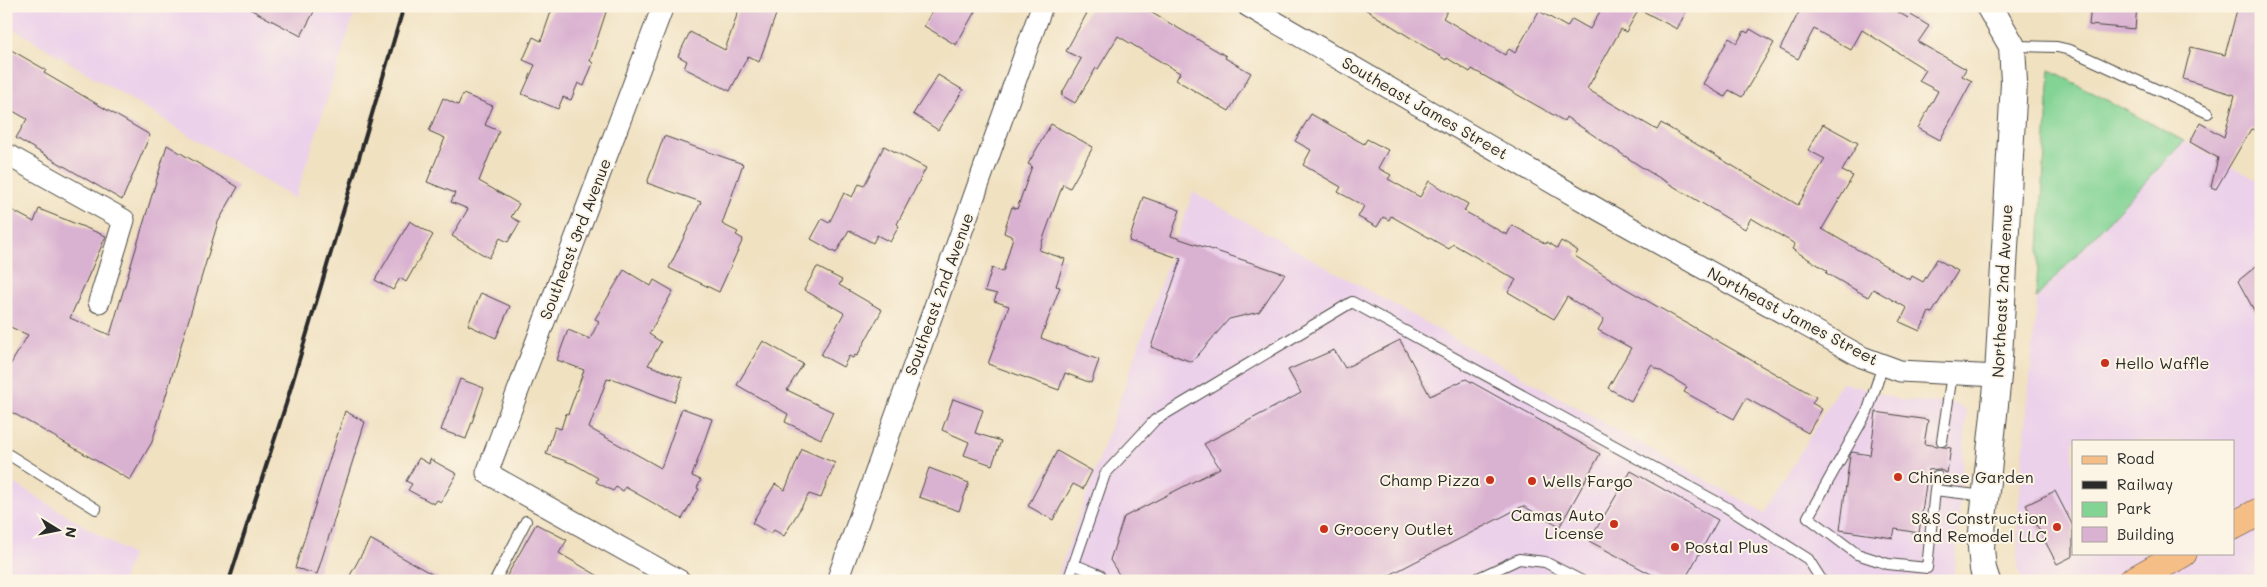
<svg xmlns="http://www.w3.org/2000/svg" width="2267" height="587" viewBox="0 0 2267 587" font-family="Mali,sans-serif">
  <rect width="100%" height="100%" fill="#fcf5e5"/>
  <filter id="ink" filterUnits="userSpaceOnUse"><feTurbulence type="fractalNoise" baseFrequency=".02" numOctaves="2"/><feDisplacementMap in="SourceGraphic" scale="10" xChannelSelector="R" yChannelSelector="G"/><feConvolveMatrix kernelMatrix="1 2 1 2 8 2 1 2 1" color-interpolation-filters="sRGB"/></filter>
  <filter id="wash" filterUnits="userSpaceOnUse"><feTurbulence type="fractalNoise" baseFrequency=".0096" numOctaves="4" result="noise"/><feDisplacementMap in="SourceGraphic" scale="20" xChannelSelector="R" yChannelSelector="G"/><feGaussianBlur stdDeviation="1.12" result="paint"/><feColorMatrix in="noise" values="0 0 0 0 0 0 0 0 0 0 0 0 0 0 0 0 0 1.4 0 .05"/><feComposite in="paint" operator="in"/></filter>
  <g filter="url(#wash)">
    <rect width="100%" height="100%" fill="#f0e1c1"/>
    <path fill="#ecd1ea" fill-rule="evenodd" d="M6 6H357L295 199 6 24Z
      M2184 141 2261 182V581H2024L2017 567 2018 514 2037 298ZM2073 441H2233V553H2073Z
      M1193 192 1765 513 1842 382 1900 400 1958 404 1967 411 1954 572 1956 581H1056Z
      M6 478 132 555 123 581H6Z"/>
    <path fill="#82d394" stroke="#567f60" d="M2050 70 2184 141 2036 298Z"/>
    <g id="blocks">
      <path fill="#dab2d1" d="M244 6H317L301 36Z
        M553 6H608L590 61 593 63 584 86 578 83 571 100 563 97 558 109 522 94 535 65 523 60 533 37 541 41Z
        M740 6H779L759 62 748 56 730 91 684 68 687 61 678 56 690 32 725 50Z
        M935 6H978L956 45 924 26Z
        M1091 6H1140L1226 56 1225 58 1251 73 1229 111 1176 80 1180 73 1118 36 1098 69 1096 68 1075 103 1061 95 1081 59 1066 51Z
        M1360 6H1450L1443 18 1505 55 1509 49 1515 53 1539 11 1567 27 1572 19 1590 29 1603 6H1689L1677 29 1639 9 1626 32 1621 29 1587 89 1657 130 1661 123 1798 205 1825 159 1808 150 1823 124 1858 143 1842 171 1853 176 1822 229 1910 280 1912 276 1923 282 1937 259 1958 271 1932 313 1929 312 1920 331 1900 322 1907 308 1873 289 1868 297 1826 273 1828 271 1792 249 1795 244 1751 218 1745 229 1643 168 1566 117 1564 121 1472 69 1470 72 1447 58 1446 60Z
        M1802 6H1888L1908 18 1911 15 1929 26 1918 42 1966 69 1962 76 1972 81 1940 140 1918 128 1938 91 1919 81 1926 70 1862 30 1851 50 1814 29 1798 59 1780 49Z
        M2091 6H2137L2135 29 2089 25Z
        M2238 6H2261V131L2251 129 2216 189 2211 187 2218 158 2190 142 2200 123 2224 137 2235 95 2183 79 2191 47 2225 55Z
        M1750 29 1774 43 1742 97 1729 90 1725 97 1703 84 1729 38 1737 43 1744 31 1748 33Z
        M6 47 46 70 44 73 150 135 122 200 16 138 27 119 6 107Z
        M938 75 963 90 938 130 913 114Z
        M463 94 493 106 485 125 499 131 479 181 519 204 511 217 520 222 508 242 500 238 489 258 452 236 468 209 451 202 455 193 427 182 445 138 429 131 443 98 458 105Z
        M1311 114 1364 144 1367 139 1388 150 1378 168 1391 175 1388 179 1420 197 1429 181 1468 204 1464 211 1507 235 1512 225 1546 244 1547 242 1557 248 1561 241 1578 251 1575 256 1623 287 1816 397 1812 403 1822 409 1808 433 1746 398 1734 419 1684 392 1687 387 1651 365 1631 401 1608 388 1631 348 1598 330 1604 319 1567 297 1554 319 1508 292 1516 280 1453 244 1449 249 1391 216 1389 220 1383 217 1377 227 1358 217 1364 206 1338 192 1341 187 1303 165 1311 150 1295 141Z
        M1051 124 1093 147 1070 188 1063 184 1039 250 1065 259 1056 286 1060 287 1041 338 1099 360 1091 383 1065 373 1059 390 988 364 1009 306 994 301 997 294 985 291 992 268 1003 272 1013 237 1004 233 1006 225 1012 207 1017 209 1032 166 1028 164Z
        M664 136 743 164 722 224 738 232 736 235 743 239 719 292 669 268 701 202 647 183Z
        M167 145 238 187 218 222 152 442 130 480 6 409V372L28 335 6 325V207L34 222 39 209 106 236 70 318 110 335Z
        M884 146 926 168 897 224 899 226 890 242 877 235 873 243 849 230 836 253 811 239 822 219 829 223 844 193 852 197 859 184 864 186Z
        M1143 197 1180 210 1171 236 1285 274 1259 312 1229 319 1192 362 1151 347 1181 259 1129 241Z
        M410 221 433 235 406 282 400 278 393 290 375 280Z
        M2261 262V323L2238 281Z
        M817 267 842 280 839 285 882 310 857 356 855 355 853 358 849 356 843 367 821 355 844 313 804 290Z
        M624 270 651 286 654 280 673 291 649 334 661 342 648 365 683 378 674 402 611 378V380L607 379 589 428 661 468 682 408 712 419 692 476 701 480 697 488 699 489 682 519 625 487 623 491 616 487 613 491 596 482 598 478 574 464 546 454 555 427 561 429 566 413 568 414 584 370 557 360 568 330 590 339 599 321 595 319Z
        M481 293 510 306 496 338 468 325Z
        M1400 340 1430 396 1466 379 1600 454 1560 526 1523 506 1378 581H1123L1110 560 1124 517 1220 468 1204 444 1301 393 1288 370 1334 350 1345 368Z
        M763 341 803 364 787 390 833 412 821 439 785 422 788 414 737 385Z
        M460 379 484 388 466 439 441 430Z
        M953 399 983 410 975 433 1001 441 992 465 964 455 969 442 942 430Z
        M345 411 365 422 317 574 295 568Z
        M1876 412 1928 420 1924 444 1951 448 1947 473 1938 469 1928 470 1919 533 1895 529 1893 538 1840 530 1850 455 1852 452 1870 455Z
        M802 449 835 463 821 498 809 494 784 536 774 530 771 534 752 523 775 484 785 490Z
        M1057 451 1092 471 1083 489 1073 484 1053 520 1028 506Z
        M419 458 429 464 430 459 457 474 441 502 437 500 434 504 408 490 412 484 406 481Z
        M929 468 969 483 959 511 919 497Z
        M1631 471 1718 520 1684 581H1664L1589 541Z
        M2055 491 2073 526V556L2057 564 2026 505Z
        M536 524 567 540 559 553 607 581H504Z
        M370 539 444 581H347Z"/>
    </g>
  </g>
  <g filter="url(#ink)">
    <use href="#blocks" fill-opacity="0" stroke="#494642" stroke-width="1"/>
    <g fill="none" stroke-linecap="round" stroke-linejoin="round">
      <g stroke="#494642" stroke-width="12">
        <path id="service" d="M2013 46 2057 47 2070 50 2208 113
          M1883 365 1868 410 1808 517 1857 554 1888 564 1927 568 1935 490 1985 496
          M1942 441 1952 374
          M6 453 96 509
          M1935 490 1937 476
          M1073 564 1100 575 1103 581
          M495 581 526 521
          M1068 581 1105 474 1155 420 1352 302 1726 507 1808 559 1822 581
          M1472 581 1519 559 1545 562 1582 581"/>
      </g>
      <g stroke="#494642" stroke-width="23">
        <path id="minor" d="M663 6 487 473 680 581
          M1248 6 1601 211 1862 357 1900 371 1998 376
          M6 154 124 220 99 302
          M837 581 1042 6"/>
      </g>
      <g stroke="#494642" stroke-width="28">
        <path id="tertiary" d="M1987 581 1983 569 1981 548 1983 519 1998 376 2014 82 2012 46 1989 6"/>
      </g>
      <g stroke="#494642" stroke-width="29">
        <path id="primary" d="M2233 526 2261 511
          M2133 581 2183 553"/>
      </g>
      <use href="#service" stroke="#fff" stroke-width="10"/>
      <use href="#minor" stroke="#fff" stroke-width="21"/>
      <use href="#tertiary" stroke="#fff" stroke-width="26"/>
      <use href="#primary" stroke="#f6be87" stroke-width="28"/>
      <path stroke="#2b2b2b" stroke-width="4" d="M229 581 286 404 404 6"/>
    </g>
  </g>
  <g fill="#c8321e" stroke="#fcf5e5" stroke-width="2">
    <circle cx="2105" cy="363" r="5"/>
    <circle cx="1898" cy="477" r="5"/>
    <circle cx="1490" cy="480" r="5"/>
    <circle cx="1532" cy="481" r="5"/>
    <circle cx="1614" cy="524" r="5"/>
    <circle cx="2057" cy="527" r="5"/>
    <circle cx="1324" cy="529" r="5"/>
    <circle cx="1675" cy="547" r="5"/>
  </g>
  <g text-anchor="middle" stroke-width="4" stroke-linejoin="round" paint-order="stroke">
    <g font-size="16" fill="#2b2b2b" stroke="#fcf5e5">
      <text transform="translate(1425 108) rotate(30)" y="6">Southeast James Street</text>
      <text transform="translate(575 239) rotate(-69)" y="6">Southeast 3rd Avenue</text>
      <text transform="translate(2002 291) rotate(-87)" y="6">Northeast 2nd Avenue</text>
      <text transform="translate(939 294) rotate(-70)" y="6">Southeast 2nd Avenue</text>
      <text transform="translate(1793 316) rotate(28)" y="6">Northeast James Street</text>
    </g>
    <g font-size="16" fill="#2b2b2b" stroke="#fcf5e5" text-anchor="start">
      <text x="2115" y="369">Hello Waffle</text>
      <text x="1908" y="483">Chinese Garden</text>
      <text x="1480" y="486" text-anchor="end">Champ Pizza</text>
      <text x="1542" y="487">Wells Fargo</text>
      <text x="1604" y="521" text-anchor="end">Camas Auto<tspan x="1604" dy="18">License</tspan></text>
      <text x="2047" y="524" text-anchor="end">S&amp;S Construction<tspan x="2047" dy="18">and Remodel LLC</tspan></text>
      <text x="1334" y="535">Grocery Outlet</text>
      <text x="1685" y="553">Postal Plus</text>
    </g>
  </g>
  <rect width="2267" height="587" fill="none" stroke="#fcf5e5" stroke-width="25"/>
  <rect x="2072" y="440" width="162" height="115" fill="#fcf5e5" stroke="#a8a49b"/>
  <rect x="2082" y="456" width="25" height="8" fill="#f6be87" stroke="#a8a49b"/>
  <text x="2117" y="464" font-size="15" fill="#2b2b2b">Road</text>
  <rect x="2082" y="481" width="25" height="8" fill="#2b2b2b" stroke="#a8a49b"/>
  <text x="2117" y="490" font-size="15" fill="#2b2b2b">Railway</text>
  <rect x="2082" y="502" width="25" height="15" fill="#82d394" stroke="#a8a49b"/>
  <text x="2117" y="514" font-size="15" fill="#2b2b2b">Park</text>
  <rect x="2082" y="527" width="25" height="15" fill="#dab2d1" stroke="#a8a49b"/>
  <text x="2117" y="540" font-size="15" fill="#2b2b2b">Building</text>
  <g transform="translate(58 530) rotate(100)" stroke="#fcf5e5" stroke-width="4" paint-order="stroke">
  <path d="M0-4L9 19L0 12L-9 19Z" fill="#2b2b2b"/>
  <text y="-8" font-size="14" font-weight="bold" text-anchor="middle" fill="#2b2b2b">N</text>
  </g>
</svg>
